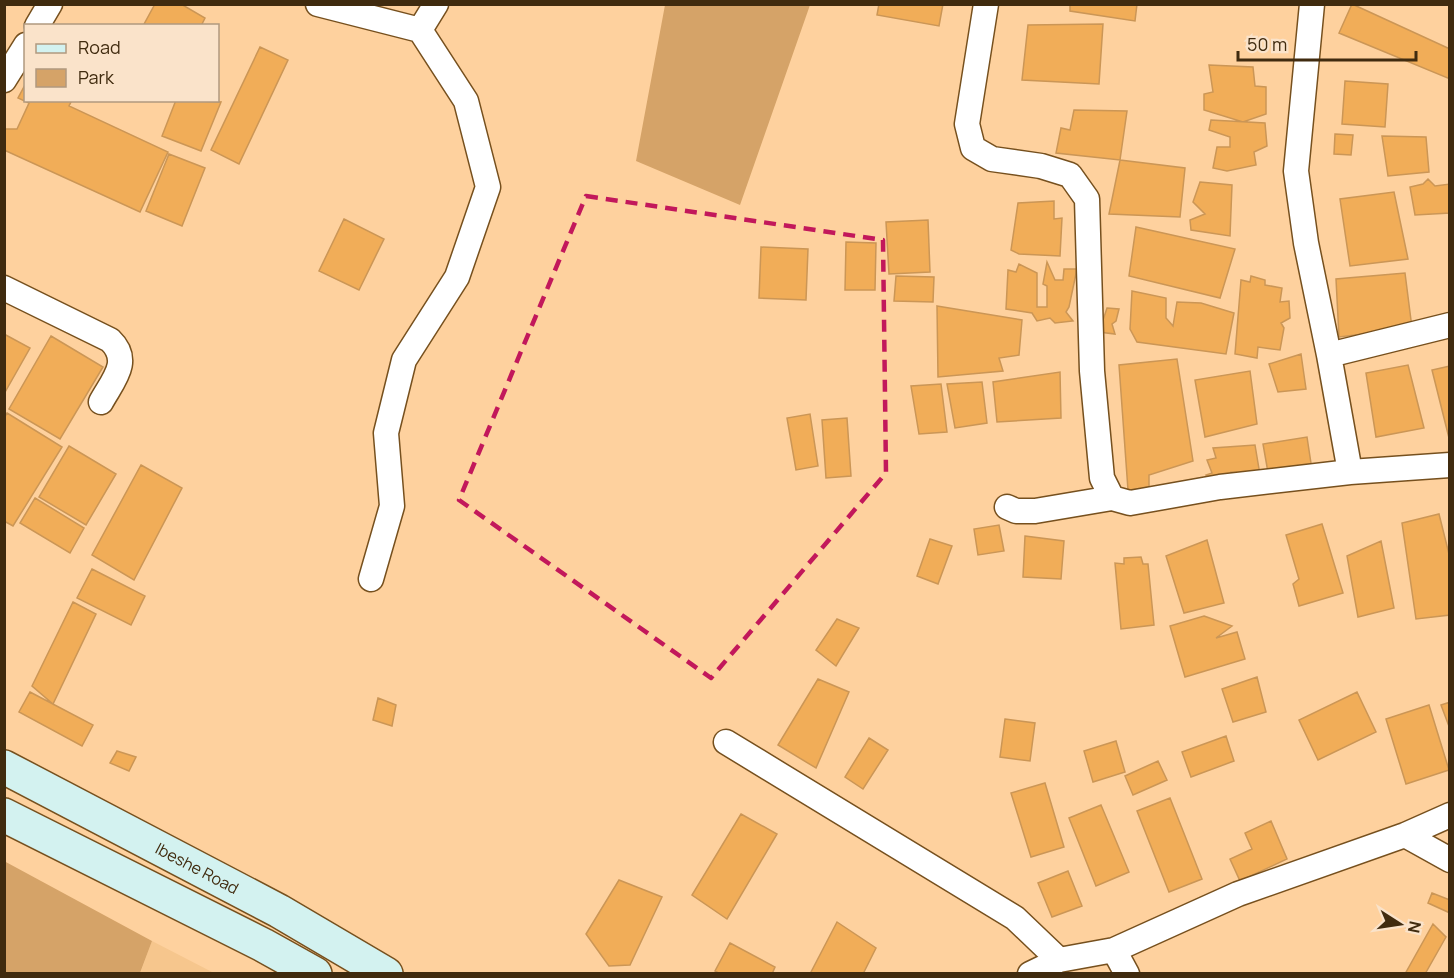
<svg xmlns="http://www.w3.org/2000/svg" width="1454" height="978" viewBox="0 0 1454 978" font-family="Manrope,sans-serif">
  <rect width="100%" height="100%" fill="#fed19e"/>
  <path fill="#f6c68d" d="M152 941 214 973 140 974Z"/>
  <path fill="#d5a368" d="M665 5H810L740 205 636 161Z
    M4 861 152 941 140 973H5Z"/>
  <path fill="#f1ad58" stroke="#cb9656" stroke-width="1.5" d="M155 4H181L205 18 201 26H143Z
    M879 4H943L939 26 877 15Z
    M1070 4H1137L1135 21 1070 11Z
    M1352 4 1450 49V79L1339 33Z
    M1103 24 1099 84 1022 80 1028 25Z
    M260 47 288 60 239 164 211 150Z
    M1209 65 1253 67 1255 86 1266 87V114L1243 122 1204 110V94L1213 92Z
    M1345 81 1388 84 1385 127 1342 124Z
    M26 83V100H72L69 106 168 152 140 212 4 150V129H17L29 103 18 98Z
    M176 100 221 102 201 151 162 136Z
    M1074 110 1127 111 1120 160 1056 153 1061 128 1070 130Z
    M1211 120 1265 123 1267 146 1254 152 1256 165 1227 171 1213 168 1217 147H1230V137L1209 130Z
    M1335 134 1353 135 1351 155 1334 154Z
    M1382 136 1426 137 1429 172 1388 176Z
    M169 154 205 168 182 226 146 211Z
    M1120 160 1185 168 1180 217 1109 214Z
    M1428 179 1435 186 1450 184V213L1415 215 1410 187 1423 184Z
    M1200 182 1232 185 1230 236 1191 230 1190 220 1205 214 1193 202Z
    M1394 192 1408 259 1350 266 1340 199Z
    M1054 201V219L1062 218 1060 256 1019 254 1011 250 1018 203Z
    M344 219 384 239 359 290 319 271Z
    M928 220 930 272 889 274 886 222Z
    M1136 227 1235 249 1220 298 1129 276Z
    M846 242 876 243 875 290H845Z
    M761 247 808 249 806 300 759 298Z
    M1047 262 1055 280H1063L1064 269H1077L1069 307 1066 312 1073 321 1055 323 1050 318 1037 321 1032 313 1006 309 1008 270 1016 272 1019 264 1037 273V307H1047V286L1043 284Z
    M1405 273 1412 328 1339 337 1336 279Z
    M896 276 934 277 933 302 894 301Z
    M1251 276 1265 280V285L1282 288 1280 302 1289 301 1290 318 1281 323 1284 328 1280 350 1258 347 1257 358 1235 354 1241 280 1250 282Z
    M1132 291 1166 298V318L1173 326 1177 302 1201 303 1234 313 1226 354 1137 342 1130 329Z
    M937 306 1022 320 1019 355 999 358 1003 371 938 377Z
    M1107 308 1119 309 1116 321 1112 324 1115 334 1099 332Z
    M4 334 30 348 4 394Z
    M51 336 103 367 60 439 9 409Z
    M1301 354 1306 389 1278 392 1269 364Z
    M1177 359 1193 461 1149 475V488L1128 490 1119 365Z
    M1408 365 1424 428 1376 437 1366 373Z
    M1450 366V442L1432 370Z
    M1250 371 1257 424 1205 437 1195 380Z
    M1060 372 1061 418 997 422 993 382Z
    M982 382 987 423 955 428 947 384Z
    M941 384 947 432 919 434 911 386Z
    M7 413 62 447 13 526 4 521V418Z
    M810 414 818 466 796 470 787 418Z
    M847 418 851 476 826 478 822 420Z
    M1307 437 1312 470 1269 478 1263 444Z
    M1255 445 1260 475 1231 472 1232 485 1213 483 1206 475 1212 473 1207 460 1216 458 1213 448Z
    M69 446 116 474 86 525 39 497Z
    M141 465 182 488 134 580 92 555Z
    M35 498 84 528 70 553 20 523Z
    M1439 514 1450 558V615L1416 619 1402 523Z
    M1322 524 1343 593 1299 606 1293 584 1299 579 1286 535Z
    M999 525 1004 551 978 555 974 529Z
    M1025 536 1064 541 1061 579 1023 577Z
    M930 539 952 546 938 584 917 576Z
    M1207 540 1224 603 1184 613 1166 556Z
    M1381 541 1394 608 1358 617 1347 556Z
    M1141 557 1143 564H1148L1154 625 1121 629 1115 563 1124 564V558Z
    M92 569 145 596 131 625 77 598Z
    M73 602 96 614 53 704 32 686Z
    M1204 616 1232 626 1216 638 1237 632 1245 659 1185 677 1170 626Z
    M837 619 859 628 836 666 816 650Z
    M1257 677 1266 712 1233 722 1222 689Z
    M818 679 849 692 816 768 778 745Z
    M30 692 93 725 82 746 19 712Z
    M1357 692 1376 732 1318 760 1299 720Z
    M378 698 396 705 392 726 373 720Z
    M1450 702V729L1441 705Z
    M1429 705 1449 770 1406 784 1386 719Z
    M1005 719 1035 723 1030 761 1000 757Z
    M1226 736 1234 761 1191 777 1182 752Z
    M869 738 888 750 863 789 845 777Z
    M1116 741 1125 772 1093 782 1084 751Z
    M117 751 136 757 129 771 110 763Z
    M1158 761 1167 780 1133 795 1125 776Z
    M1045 783 1064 847 1031 857 1011 793Z
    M1170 798 1202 879 1169 892 1137 811Z
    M1101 805 1129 872 1096 886 1069 818Z
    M741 814 777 834 727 919 692 895Z
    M1271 821 1287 859 1240 881 1230 859 1252 849 1245 833Z
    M1068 871 1082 906 1052 917 1038 883Z
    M619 880 662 897 630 965 609 966 586 934Z
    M1432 893 1450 900V913L1428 903Z
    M837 922 876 948 863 974H810Z
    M1433 924 1446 937 1425 974H1405Z
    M730 943 775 967 772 974H720L715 971Z"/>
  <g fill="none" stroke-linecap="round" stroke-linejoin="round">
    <g stroke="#76501e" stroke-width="27">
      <path id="street" d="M318 4 420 30 466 101 488 187 457 277 404 360 386 433 392 506 371 579
        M986 4 967 124 973 148 992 159 1041 166 1070 175 1087 199 1092 371 1102 478 1112 498
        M1312 4 1296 171 1306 243 1329 355 1350 472
        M37 26 50 4
        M420 30 436 4
        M4 80 26 45
        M4 288 110 340C132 361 113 380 101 402
        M1329 355 1450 325
        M1007 507 1016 511H1035L1112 498 1130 503 1220 487 1350 472 1450 465
        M726 742 1015 918 1059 960
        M1405 835 1450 860
        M1114 950 1127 974
        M1030 974 1059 960 1114 950 1238 894 1405 835 1450 815"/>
    </g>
    <g stroke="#76501e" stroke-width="36">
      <g id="secondary">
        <path id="s1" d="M4 767 279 911 386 974"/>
        <path d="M4 815 263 945 315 974"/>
      </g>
    </g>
    <use href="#street" stroke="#fff" stroke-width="24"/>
    <use href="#secondary" stroke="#d3f2f0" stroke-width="33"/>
  </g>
  <path fill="none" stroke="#c2185b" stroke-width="4.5" stroke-dasharray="12 8" stroke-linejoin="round" d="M586 196 883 240 886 473 711 678 459 500Z"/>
  <g text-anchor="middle" stroke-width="4.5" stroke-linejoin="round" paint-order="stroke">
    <g font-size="16" fill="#402b0f" stroke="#fae3ca">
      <text dy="6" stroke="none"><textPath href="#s1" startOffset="218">Ibeshe Road</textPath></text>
    </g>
  </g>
  <rect width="1454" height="978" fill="none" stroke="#402b0f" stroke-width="12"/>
  <rect x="24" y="24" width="195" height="78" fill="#fae3ca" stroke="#b0997f" stroke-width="1.5"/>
  <rect x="36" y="44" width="30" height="9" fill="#d3f2f0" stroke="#b0997f" stroke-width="1.5"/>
  <text x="78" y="54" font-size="18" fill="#402b0f">Road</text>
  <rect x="36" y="69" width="30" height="18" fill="#d5a368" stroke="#b0997f" stroke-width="1.5"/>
  <text x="78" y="84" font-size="18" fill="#402b0f">Park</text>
  <g transform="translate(1400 924) rotate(102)" stroke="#fae3ca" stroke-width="4.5" paint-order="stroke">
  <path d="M0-4.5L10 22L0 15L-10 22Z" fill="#402b0f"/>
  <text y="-9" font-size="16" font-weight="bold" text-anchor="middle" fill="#402b0f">N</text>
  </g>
  <path d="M1238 51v9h178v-9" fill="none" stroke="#402b0f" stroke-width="3"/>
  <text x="1247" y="51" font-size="18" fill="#402b0f" stroke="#fae3ca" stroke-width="4.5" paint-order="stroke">50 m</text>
</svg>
